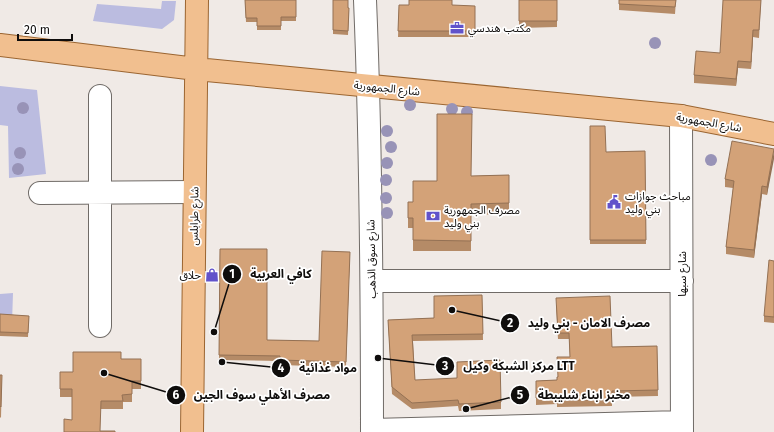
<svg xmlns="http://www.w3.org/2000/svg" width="774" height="432" viewBox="0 0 774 432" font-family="'Fira Sans','Noto Sans Arabic',sans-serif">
  <rect width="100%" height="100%" fill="#f0eae6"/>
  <path fill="#bbbce0" d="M162 1H176L174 20 162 29 93 21 97 4 161 9Z
    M0 86 37 90 46 174 9 178 8 126 0 125Z
    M13 293 12 323 0 331V294Z"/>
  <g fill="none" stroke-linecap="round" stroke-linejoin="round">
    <g stroke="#706b67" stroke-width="24">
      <path id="minor" d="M365 0C371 144 372 288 372 432
        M681 116 682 432
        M40 193 194 192
        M372 281H682
        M100 326V96
        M372 430 682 422"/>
    </g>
    <g stroke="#9b6531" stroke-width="24">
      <path id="major" d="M0 45 196 69 681 116 774 134
        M192 432 197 0"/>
    </g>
    <use href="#minor" stroke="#fff" stroke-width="22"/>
    <use href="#major" stroke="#f1bf8f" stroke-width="22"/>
  </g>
  <g fill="#9893b7">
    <circle cx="655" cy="43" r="6"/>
    <circle cx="410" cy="105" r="6"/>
    <circle cx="23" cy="108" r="6"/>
    <circle cx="452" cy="109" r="6"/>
    <circle cx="467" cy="112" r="6"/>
    <circle cx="387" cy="131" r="6"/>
    <circle cx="391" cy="147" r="6"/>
    <circle cx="20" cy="153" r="6"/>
    <circle cx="711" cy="160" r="6"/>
    <circle cx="387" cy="163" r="6"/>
    <circle cx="18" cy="169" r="6"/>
    <circle cx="386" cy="180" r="6"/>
    <circle cx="386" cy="198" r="6"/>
    <circle cx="387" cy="213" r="6"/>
  </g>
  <path fill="#b58b67" d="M245 0H296V21H281V30H257V22H246Z
    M333 0 348 8 349 12 348 35 333 34Z
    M519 0H557V27L519 28Z
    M619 0H676L675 14 619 10Z
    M761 0 759 38 753 37 751 69 738 68 736 86 694 83V75L720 53Z
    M399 5 475 6V37H398Z
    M590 126 606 152 645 151 646 244H590Z
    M774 149 767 195 762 194 754 258 726 254V247L733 188 725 187V179Z
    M509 175V214L471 215V251H413V228H408V202H413L437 181 471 176Z
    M220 249 267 340 319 341 350 252 346 367 280 365V361L219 360Z
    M774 261V323L764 322V316Z
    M482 295 483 340 413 341 415 380 501 402V409L459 411 458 406 412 409 392 394 388 320 434 318Z
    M556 305 612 347 657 346 658 396 612 397V406L557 407V404L536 405V381L557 380 558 377 570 357 569 339H558Z
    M0 314 29 316 28 337 0 336Z
    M121 359H141V389H132V402H123V409H101L64 432 72 420V397H60V372H73Z
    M0 375H2L1 418 0 417Z"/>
  <path fill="#947154" d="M753 30V37L751 69V62Z
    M738 61V68L736 86V79Z
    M774 151V159L767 195V187Z
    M762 186V194L754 258V250Z"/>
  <path fill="#d3a278" stroke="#947154" d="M245 0H296V17H281V26H257V18H246Z
    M333 0H348V8H349L348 31 333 30Z
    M409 0H452V5L475 6V31H398L399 5H409Z
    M519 0H557V21H519Z
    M619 0H676L675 7 619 4Z
    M723 0H761L759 30H753L751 62 738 61 736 79 694 75 696 51 720 53Z
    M437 114H472L471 176 509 175V203L471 204V241L413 240V218H408V202H413V181H437Z
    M590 126H605L606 152 645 151 646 240H590Z
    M732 141 774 149 767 187 762 186 754 250 726 247 734 181 725 179Z
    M220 249H267V340L319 341 322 251 350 252 346 362 280 360V356L219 355Z
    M769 260 774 261V317L764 316Z
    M482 295 483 334 412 335 415 380 457 378V362L500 360 501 402 459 404 458 400 412 403 392 387 388 320 434 318V296Z
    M610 296 612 347 657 346 658 390 612 391V400H557V398H536V381L557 380V377H558L557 357H570L569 333H558L556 298Z
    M0 314 29 316 28 333 0 332Z
    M73 352H121V359H141V381H132V394L122 395 123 401H101L100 431H115V432H64V419L72 420V389H60V372H73Z
    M0 375H2L1 407 0 406Z"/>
  <defs>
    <g id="office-bare" transform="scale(1.08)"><path d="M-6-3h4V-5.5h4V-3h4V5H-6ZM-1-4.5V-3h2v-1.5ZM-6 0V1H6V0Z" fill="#6152ca" stroke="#fff" stroke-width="2.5" paint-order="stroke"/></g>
    <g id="civic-bare" transform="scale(1.08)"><path d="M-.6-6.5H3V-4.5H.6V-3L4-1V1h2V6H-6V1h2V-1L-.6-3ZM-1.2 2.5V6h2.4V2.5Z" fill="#6152ca" stroke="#fff" stroke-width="2.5" paint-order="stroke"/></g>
    <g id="bank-bare" transform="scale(1.08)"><path d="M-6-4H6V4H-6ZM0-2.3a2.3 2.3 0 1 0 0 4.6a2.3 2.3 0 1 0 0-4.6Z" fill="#6152ca" stroke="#fff" stroke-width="2.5" paint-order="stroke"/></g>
    <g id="shop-bare" transform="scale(1.08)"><path d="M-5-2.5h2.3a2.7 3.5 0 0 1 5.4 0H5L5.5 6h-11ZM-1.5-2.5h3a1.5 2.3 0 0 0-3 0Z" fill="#6152ca" stroke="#fff" stroke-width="2.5" paint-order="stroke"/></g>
  </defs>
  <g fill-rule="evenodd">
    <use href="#office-bare" x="457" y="28"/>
    <use href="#civic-bare" x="614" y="202"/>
    <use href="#bank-bare" x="433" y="216"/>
    <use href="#shop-bare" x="212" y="275"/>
  </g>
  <g text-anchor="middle" stroke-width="3.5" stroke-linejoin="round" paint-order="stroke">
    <g font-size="11" fill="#0f0d0c" stroke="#fff" text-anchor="start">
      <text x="468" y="32">مكتب هندسي</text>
      <text x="625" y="200">مباحث جوازات<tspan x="625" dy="13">بني وليد</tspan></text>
      <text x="444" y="214">مصرف الجمهورية<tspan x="444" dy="13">بني وليد</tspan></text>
      <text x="201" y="279" text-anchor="end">حلاق</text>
    </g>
    <g font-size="11" fill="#0f0d0c" stroke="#fff">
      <text transform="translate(387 88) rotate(6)" y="4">شارع الجمهورية</text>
      <text transform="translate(709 122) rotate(10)" y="4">شارع الجمهورية</text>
      <text transform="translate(194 216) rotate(-89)" y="4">شارع طرابلس</text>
      <text transform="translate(371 259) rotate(-91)" y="4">شارع سوق الذهب</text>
      <text transform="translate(682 274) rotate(-90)" y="4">شارع سبها</text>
    </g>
  </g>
  <path fill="none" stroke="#0f0d0c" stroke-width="1.5" d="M214 332L232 274M452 310L510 323M378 358L445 366M222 362L281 368M466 409L520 395M104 373L176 395"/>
  <g fill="#0f0d0c" stroke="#fff" stroke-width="1.5">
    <circle cx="214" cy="332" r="4"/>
    <circle cx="452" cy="310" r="4"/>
    <circle cx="378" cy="358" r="4"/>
    <circle cx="222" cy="362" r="4"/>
    <circle cx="466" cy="409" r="4"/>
    <circle cx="104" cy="373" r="4"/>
    <circle cx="232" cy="274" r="10"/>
    <circle cx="510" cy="323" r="10"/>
    <circle cx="445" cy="366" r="10"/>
    <circle cx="281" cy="368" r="10"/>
    <circle cx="520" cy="395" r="10"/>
    <circle cx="176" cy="395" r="10"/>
  </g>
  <g font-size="12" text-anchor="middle" font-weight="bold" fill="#fff">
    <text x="232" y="278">1</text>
    <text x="510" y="327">2</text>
    <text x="445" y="370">3</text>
    <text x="281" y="372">4</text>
    <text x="520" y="399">5</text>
    <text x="176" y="399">6</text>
  </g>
  <g font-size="12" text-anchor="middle" font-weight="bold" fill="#0f0d0c" stroke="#fff" stroke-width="3.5" stroke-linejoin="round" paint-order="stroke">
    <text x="281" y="278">كافي العربية</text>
    <text x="589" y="327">مصرف الامان - بني وليد</text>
    <text x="519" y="370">مركز الشبكة وكيل LTT</text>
    <text x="328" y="372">مواد غذائية</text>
    <text x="584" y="399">مخبز ابناء شليبطة</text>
    <text x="262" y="399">مصرف الأهلي سوف الجين</text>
  </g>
  <path d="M18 34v6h54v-6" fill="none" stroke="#0f0d0c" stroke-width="2"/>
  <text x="24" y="34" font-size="12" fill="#0f0d0c" stroke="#ffffff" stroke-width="3" paint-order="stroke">20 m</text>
</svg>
